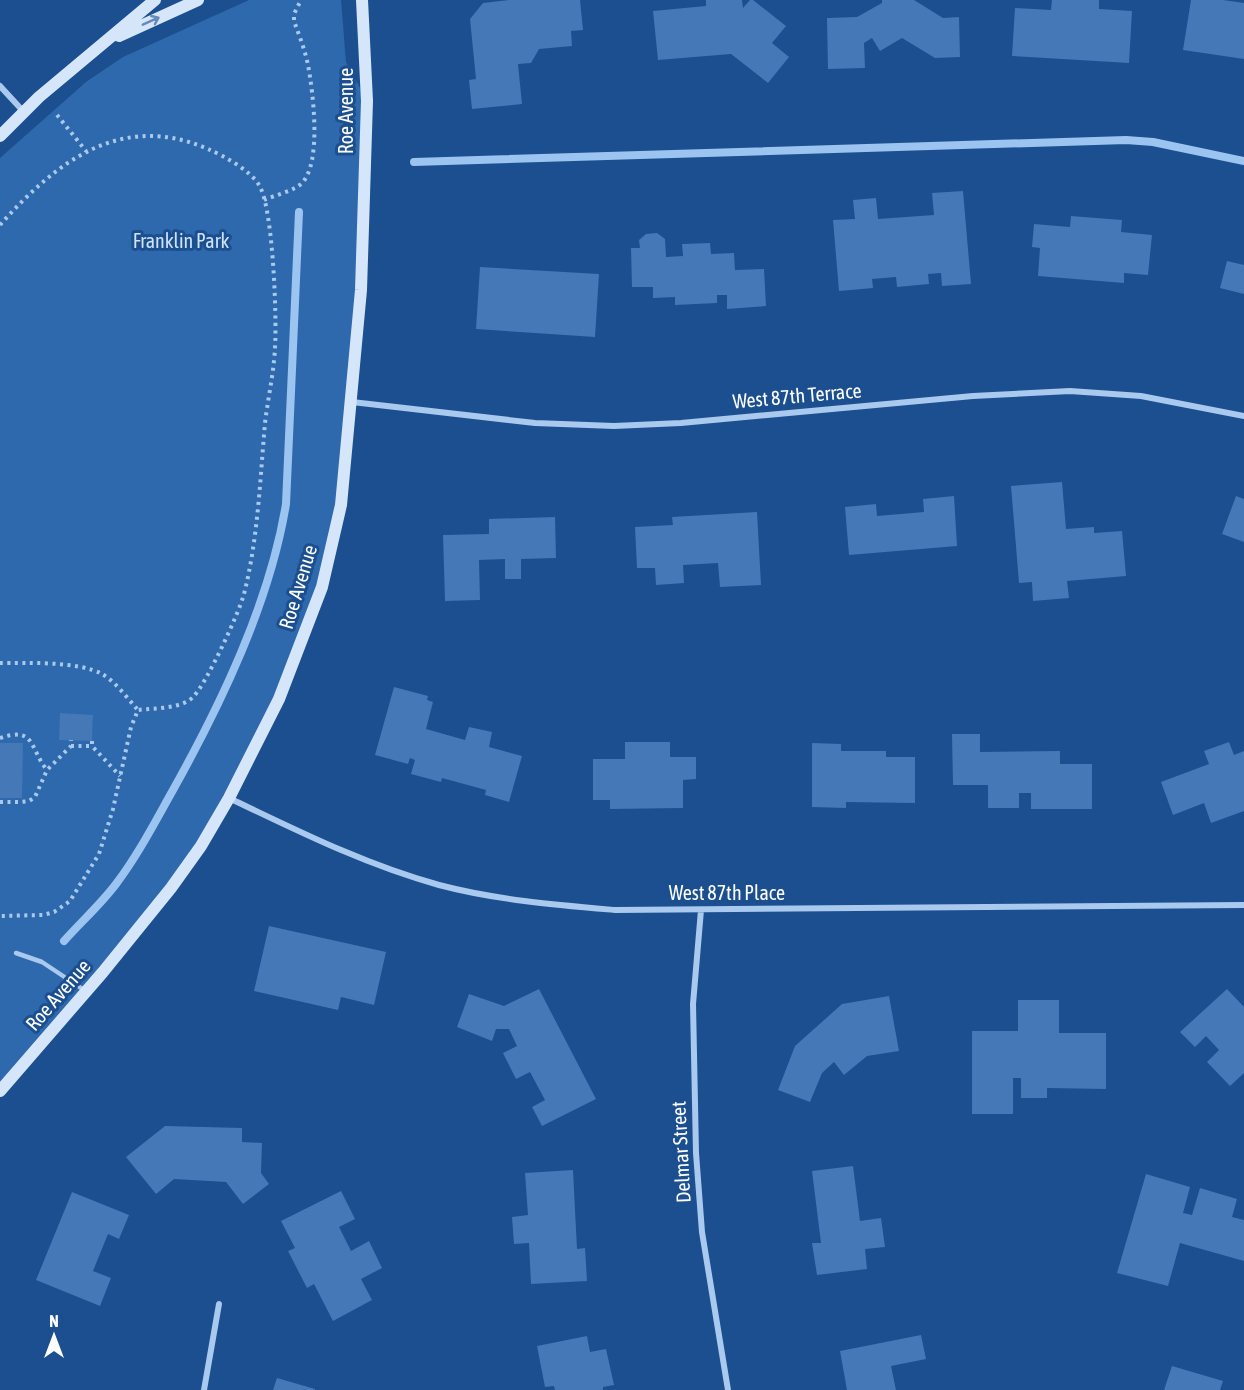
<svg xmlns="http://www.w3.org/2000/svg" width="1244" height="1390" viewBox="0 0 1244 1390" font-family="'Asap Condensed',sans-serif">
  <rect width="100%" height="100%" fill="#1b4f8f"/>
  <path fill="#2e69ad" d="M249 0H341L346 62 367 101 361 290 341 505 303 640 201 846 0 1091V158L86 82 123 57Z"/>
  <g fill="none" stroke-linecap="round" stroke-linejoin="round">
    <path stroke="#9cc4f0" stroke-width="8" d="M414 162 1126 140 1153 142 1244 161
      M64 941C81 922 101 904 116 884 138 855 155 822 173 790 221 704 270 602 286 504L299 212"/>
  </g>
  <path fill="#4478b7" d="M509 0H580L583 30 571 31 572 46 539 49 531 63 518 64 522 104 472 109 469 80 476 79 470 19 483 3Z
    M706 0H742L743 8 750 0H753L786 26 772 43 789 57 768 83 731 54 658 60 653 11 706 6Z
    M882 0H914L943 18 959 17 960 57 935 58 902 38 880 51 872 38 864 43 865 68 828 69 827 18 857 17 882 3Z
    M1052 0H1099V9L1132 11 1129 63 1012 56 1015 8 1051 10Z
    M1191 0H1223L1244 3V59L1183 50Z
    M963 191 971 284 942 286 941 273 928 274 929 284 897 287 896 277 872 279 873 288 839 291 833 220 855 219 853 200 876 198 878 219 934 215 932 193Z
    M1071 216 1122 220 1121 232 1152 235 1148 275 1124 273V283L1038 276 1040 248 1032 247 1034 224 1070 227Z
    M657 233 665 239 666 257 683 256 682 244 710 243 711 254 734 253 735 270 764 269 766 306 727 309V295H717V303L675 305V297L653 298V287H632L631 248H640L639 240 646 234Z
    M1227 261 1244 265V294L1220 288Z
    M480 267 599 274 595 337 476 329Z
    M1062 482 1066 529 1094 527V533L1122 531 1126 576 1067 581 1069 598 1033 601 1032 582 1019 583 1011 486Z
    M954 496 957 546 849 555 845 507 876 504 877 516 924 512 923 499Z
    M1236 496 1244 499V542L1222 534Z
    M757 512 761 585 720 587 718 563 683 565 684 583 656 585 655 568H637L635 527 673 525 672 517Z
    M555 517 556 558 521 559V579H505V559L479 560 480 600 445 601 443 535 489 534V519Z
    M394 687 428 696 427 700 433 702 426 729 465 740 469 727 492 732 489 747 522 756 509 802 485 795 486 790 442 778 441 782 411 774 415 760 410 758 408 764 375 755Z
    M60 713 93 715 92 741 59 740Z
    M952 734H980V752L1060 751V764H1092V809H1031V793H1019V808H988V785H953Z
    M625 742H670V757H696V779L683 780V808L610 809V800H593V759H625Z
    M1229 742 1234 755 1244 751V811L1211 823 1204 803 1173 815 1161 782 1209 764 1204 751Z
    M0 743H23L22 798H0Z
    M812 743 841 744V751H886V757H915V803L846 802V808L812 807Z
    M269 926 386 952 374 1005 341 997 338 1010 254 991Z
    M539 989 596 1099 542 1126 532 1107 545 1100 530 1072 516 1079 503 1053 517 1046 509 1029H496L492 1041 457 1027 469 994 504 1006Z
    M1227 989 1244 1007V1073L1230 1086 1207 1062 1219 1050 1206 1036 1195 1047 1180 1032Z
    M889 996 899 1051 867 1056 844 1075 834 1062 822 1073 810 1102 778 1090 795 1046 842 1004Z
    M1018 1000H1059V1033H1106V1089L1047 1088V1098H1021V1078H1013V1114H972V1031H1018Z
    M165 1126 242 1128V1142L262 1143 261 1173 269 1184 243 1204 226 1182 174 1179 156 1194 126 1157Z
    M853 1166 860 1221 881 1218 885 1247 865 1249 867 1269 817 1275 812 1243H821L812 1171Z
    M573 1170 577 1249 585 1248 587 1281 531 1284 529 1243 514 1244 512 1217 528 1215 525 1173Z
    M1146 1174 1190 1187 1183 1213 1192 1215 1200 1188 1237 1199 1232 1217 1244 1220V1261L1180 1243 1168 1286 1117 1273Z
    M341 1191 355 1219 339 1227 351 1251 369 1241 382 1268 361 1279 372 1300 333 1321 314 1284 307 1288 288 1251 295 1248 281 1221Z
    M72 1192 129 1215 119 1239 108 1234 93 1271 111 1278 100 1306 36 1280Z
    M921 1335 926 1359 891 1366 896 1390H847L840 1351Z
    M587 1336 590 1352 606 1349 614 1385 603 1387V1390H555L554 1386 545 1387 537 1346Z
    M1172 1366 1223 1381 1220 1390H1164Z
    M277 1378 315 1389V1390H273Z"/>
  <g fill="none" stroke-linecap="round" stroke-linejoin="round">
    <path stroke="#a9c9ee" stroke-width="4" stroke-dasharray="3 4.5" stroke-linecap="butt" d="M57 115 86 151
      M264 200C275 195 294 191 302 183 322 162 313 92 308 65 305 50 299 35 294 21V14L301 0
      M0 225C56 162 121 111 208 149 224 156 250 170 259 185 273 206 277 318 275 347 274 372 268 398 265 423 260 480 258 539 244 594 239 613 207 682 194 696 183 709 154 708 138 710L131 727 113 809 99 854 70 901 54 912 43 915 0 916
      M0 663C26 663 79 661 102 674 116 682 127 698 138 710
      M0 738C36 726 29 748 47 770
      M92 741V746L120 776
      M71 746H92
      M0 802H21L29 801 35 797 47 770 71 746V740"/>
    <path stroke="#a9c9ee" stroke-width="4.5" d="M16 953 42 962 84 990"/>
    <path stroke="#a9c9ee" stroke-width="6" d="M0 86 23 111
      M352 402 535 423 614 426 681 423 973 396 1070 391 1141 396 1244 416
      M229 798C298 831 366 865 439 885 496 900 557 905 615 910L1244 905
      M701 910 693 1004 696 1153 702 1232 728 1390
      M204 1390 219 1304"/>
    <path stroke="#d6e6fa" stroke-width="12" d="M119 36 198 0
      M0 136 39 97 155 0
      M0 1091 103 972 171 888 201 846 229 798 279 699 322 587 341 505 361 290 367 101 362 0"/>
  </g>
  <defs><path id="oneway-shaft" d="M-6 0H5M1.5-3L5.5 0L1.5 3" fill="none" stroke-width="1.6" stroke-linecap="round" stroke-linejoin="round" transform="scale(1.5)"/></defs>
  <use stroke="#668bba" href="#oneway-shaft" transform="translate(151 21) rotate(-24)"/>
  <g text-anchor="middle" stroke-width="6" stroke-linejoin="round" paint-order="stroke">
    <g font-size="20" fill="#fff" stroke="#1b4f8f">
      <text transform="translate(346 111) rotate(-90)" y="7">Roe Avenue</text>
      <text transform="translate(797 396) rotate(-5)" y="7">West 87th Terrace</text>
      <text transform="translate(298 587) rotate(-73)" y="7">Roe Avenue</text>
      <text x="727" y="900">West 87th Place</text>
      <text transform="translate(58 995) rotate(-49)" y="7">Roe Avenue</text>
      <text transform="translate(681 1152) rotate(-93)" y="7">Delmar Street</text>
    </g>
    <g font-size="20" fill="#cfe3fa" stroke="#1b4f8f">
      <text x="181" y="248">Franklin Park</text>
    </g>
  </g>
  <g transform="translate(54 1336)" stroke="#1b4f8f" stroke-width="4.5" paint-order="stroke">
  <path d="M0-4.5L10 22L0 15L-10 22Z" fill="#ffffff"/>
  <text y="-9" font-size="16" font-weight="bold" text-anchor="middle" fill="#ffffff">N</text>
  </g>
</svg>
